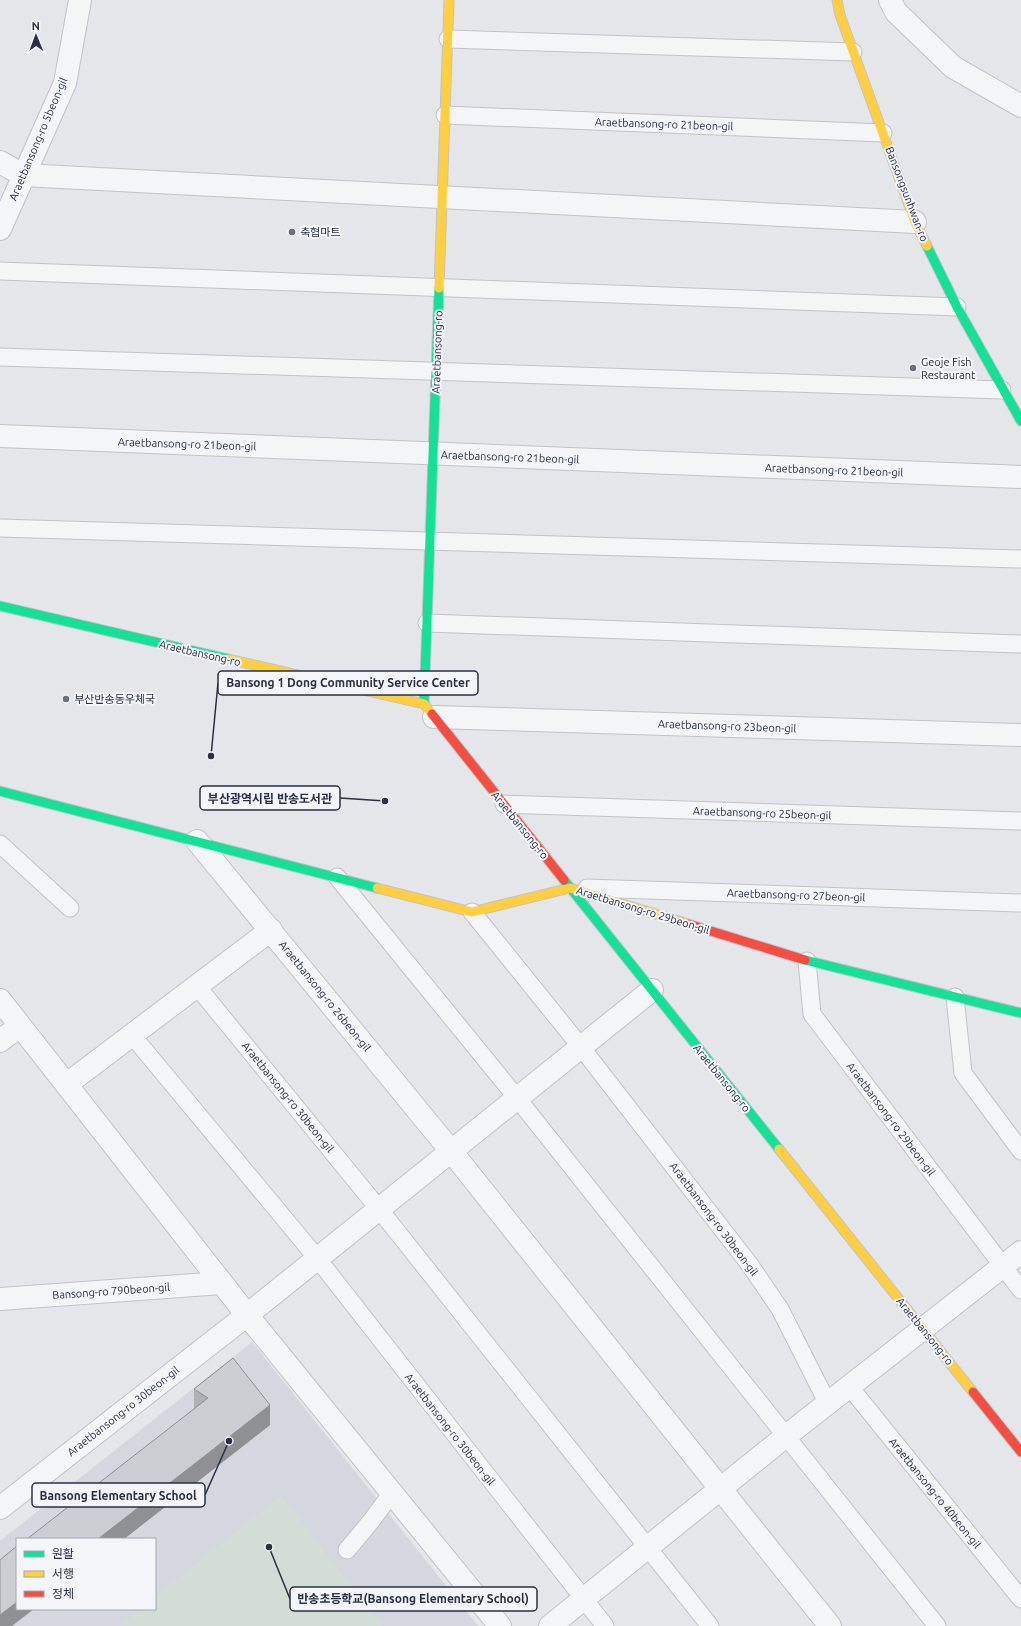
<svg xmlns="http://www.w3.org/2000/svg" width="1021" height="1626" viewBox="0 0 1021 1626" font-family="Ubuntu,'Noto Sans KR',sans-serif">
  <rect width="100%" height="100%" fill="#e5e6ea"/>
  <path fill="#d5d7df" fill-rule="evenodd" d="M252 1342 478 1626H0V1541ZM17 1539H155V1609H17Z"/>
  <path fill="#d3ddd5" d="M281 1496 382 1626H120L141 1609H155V1597Z"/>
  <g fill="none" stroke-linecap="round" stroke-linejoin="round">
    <g stroke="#c2c3c8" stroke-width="19">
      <path id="lane" d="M448 39 853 52
        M445 115 883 133
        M0 271 957 307
        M0 357 1002 390
        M0 528 1021 559
        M427 623 1021 644
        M504 804 1021 821
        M0 844 70 908
        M337 877 517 1098 937 1626
        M587 888 1021 903
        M472 912 581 1047 750 1265 780 1309 828 1404
        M807 961 812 1014 1021 1290
        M196 985 379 1209 710 1626
        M955 997 963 1073 1021 1151
        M131 1034 317 1258 605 1626
        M849 1386 1021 1599
        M347 1550 372 1520 391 1494"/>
    </g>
    <g stroke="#c2c3c8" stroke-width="24">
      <path id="street" d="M890 0 896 12 953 67 1021 106
        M0 162 23 175 915 222
        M0 229 65 83 80 0
        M0 436 1021 477
        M434 717 1021 735
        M197 841 451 1151 830 1626
        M0 1000 247 1315 500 1626
        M0 1041 20 1026
        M67 1084 271 930
        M0 1299 222 1283
        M0 1508 247 1315 652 990
        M550 1626 786 1436 1021 1252"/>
    </g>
    <g stroke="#c2c3c8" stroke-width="11">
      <path id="fast" d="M927 246 957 307 1021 421
        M0 606 228 659
        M424 704 439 288
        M0 791 377 888
        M564 880 779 1149
        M805 960 1021 1013"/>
    </g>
    <g stroke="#c2c3c8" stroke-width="11">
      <path id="slow" d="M837 0 840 15 915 222 927 246
        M439 288 449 0
        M228 659 424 704 432 714
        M377 888 472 912 570 888 688 924
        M779 1149 973 1392"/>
    </g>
    <g stroke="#c2c3c8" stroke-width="11">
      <path id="jam" d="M432 714 564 880
        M688 924 805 960
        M973 1392 1021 1452"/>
    </g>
    <use href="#lane" stroke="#f4f5f7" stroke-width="17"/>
    <use href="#street" stroke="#f4f5f7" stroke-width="22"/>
    <use href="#fast" stroke="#16e098" stroke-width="9"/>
    <use href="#slow" stroke="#ffcf43" stroke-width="9"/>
    <use href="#jam" stroke="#f24e42" stroke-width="9"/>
  </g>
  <path fill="#afb0b5" d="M194 1389 270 1425 124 1539H27L194 1409Z"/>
  <path fill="#8f9093" d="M270 1405V1425L124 1539H98Z
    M17 1602V1609H34L12 1626H0V1615Z"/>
  <path fill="#cccdd2" stroke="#8f9093" d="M233 1358 270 1405 98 1539H27L208 1398 194 1389Z
    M17 1546V1602L0 1615V1560Z"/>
  <g fill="#6b6f7f" stroke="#f3f5f9" stroke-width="1.5">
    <circle cx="292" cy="232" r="4"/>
    <circle cx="913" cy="368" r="4"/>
    <circle cx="66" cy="699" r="4"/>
  </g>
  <g text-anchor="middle" stroke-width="4" stroke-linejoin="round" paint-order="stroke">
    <g font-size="11" fill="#2a2f45" stroke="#f3f5f9">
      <text transform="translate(664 124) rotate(2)" y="4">Araetbansong-ro 21beon-gil</text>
      <text transform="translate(38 139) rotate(-67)" y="4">Araetbansong-ro 5beon-gil</text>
      <text transform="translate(907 194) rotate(69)" y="4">Bansongsunhwan-ro</text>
      <text transform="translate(437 352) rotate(-88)" y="4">Araetbansong-ro</text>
      <text transform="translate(187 444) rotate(2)" y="4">Araetbansong-ro 21beon-gil</text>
      <text transform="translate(510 457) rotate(2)" y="4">Araetbansong-ro 21beon-gil</text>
      <text transform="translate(834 470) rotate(2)" y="4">Araetbansong-ro 21beon-gil</text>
      <text transform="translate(200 653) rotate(13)" y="4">Araetbansong-ro</text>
      <text transform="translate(727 726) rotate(2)" y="4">Araetbansong-ro 23beon-gil</text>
      <text transform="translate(762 813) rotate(2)" y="4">Araetbansong-ro 25beon-gil</text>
      <text transform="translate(520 825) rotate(51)" y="4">Araetbansong-ro</text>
      <text transform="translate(796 895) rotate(2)" y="4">Araetbansong-ro 27beon-gil</text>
      <text transform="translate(643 910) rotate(17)" y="4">Araetbansong-ro 29beon-gil</text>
      <text transform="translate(325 996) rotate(51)" y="4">Araetbansong-ro 26beon-gil</text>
      <text transform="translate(722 1078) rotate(51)" y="4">Araetbansong-ro</text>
      <text transform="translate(288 1097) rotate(51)" y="4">Araetbansong-ro 30beon-gil</text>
      <text transform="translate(891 1119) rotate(53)" y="4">Araetbansong-ro 29beon-gil</text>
      <text transform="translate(714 1219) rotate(53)" y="4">Araetbansong-ro 30beon-gil</text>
      <text transform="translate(111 1291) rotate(-4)" y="4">Bansong-ro 790beon-gil</text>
      <text transform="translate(925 1331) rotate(51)" y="4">Araetbansong-ro</text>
      <text transform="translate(123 1411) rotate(-38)" y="4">Araetbansong-ro 30beon-gil</text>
      <text transform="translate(450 1429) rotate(52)" y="4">Araetbansong-ro 30beon-gil</text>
      <text transform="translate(935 1493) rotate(51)" y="4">Araetbansong-ro 40beon-gil</text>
    </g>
    <g font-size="11" fill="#2a2f45" stroke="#f3f5f9" text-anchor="start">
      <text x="300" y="236">축협마트</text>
      <text x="921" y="366">Geoje Fish<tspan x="921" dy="13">Restaurant</tspan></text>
      <text x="74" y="703">부산반송동우체국</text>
    </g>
  </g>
  <path fill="none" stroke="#2a2f45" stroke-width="1.5" d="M211 756L218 683M385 801L340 798M229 1441L205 1495M269 1547L290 1599"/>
  <g fill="#2a2f45" stroke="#f3f5f9" stroke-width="1.5">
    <circle cx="211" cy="756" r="4"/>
    <circle cx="385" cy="801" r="4"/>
    <circle cx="229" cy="1441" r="4"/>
    <circle cx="269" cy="1547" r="4"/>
  </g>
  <g fill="#f3f5f9" stroke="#2a2f45" stroke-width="1.5">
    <rect x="218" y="671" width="260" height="24" rx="4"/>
    <rect x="200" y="786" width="140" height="24" rx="4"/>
    <rect x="32" y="1483" width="173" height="24" rx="4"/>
    <rect x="290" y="1587" width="247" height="24" rx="4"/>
  </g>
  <g font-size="12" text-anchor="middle" font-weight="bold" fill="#2a2f45">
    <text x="348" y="687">Bansong 1 Dong Community Service Center</text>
    <text x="270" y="803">부산광역시립 반송도서관</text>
    <text x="118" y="1500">Bansong Elementary School</text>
    <text x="413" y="1603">반송초등학교(Bansong Elementary School)</text>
  </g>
  <rect x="16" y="1538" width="140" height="72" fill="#f3f5f9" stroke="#a3a6b1"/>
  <rect x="24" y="1551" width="20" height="6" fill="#16e098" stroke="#a3a6b1"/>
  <text x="52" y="1558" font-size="12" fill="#2a2f45">원활</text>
  <rect x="24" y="1571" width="20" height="6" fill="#ffcf43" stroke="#a3a6b1"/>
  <text x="52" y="1578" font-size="12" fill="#2a2f45">서행</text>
  <rect x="24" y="1591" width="20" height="6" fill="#f24e42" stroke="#a3a6b1"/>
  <text x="52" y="1598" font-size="12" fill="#2a2f45">정체</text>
  <g transform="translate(36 36) rotate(359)" stroke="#f3f5f9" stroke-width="3" paint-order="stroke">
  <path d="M0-3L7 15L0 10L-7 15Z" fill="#2a2f45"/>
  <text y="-6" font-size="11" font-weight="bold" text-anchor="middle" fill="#2a2f45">N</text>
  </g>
</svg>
